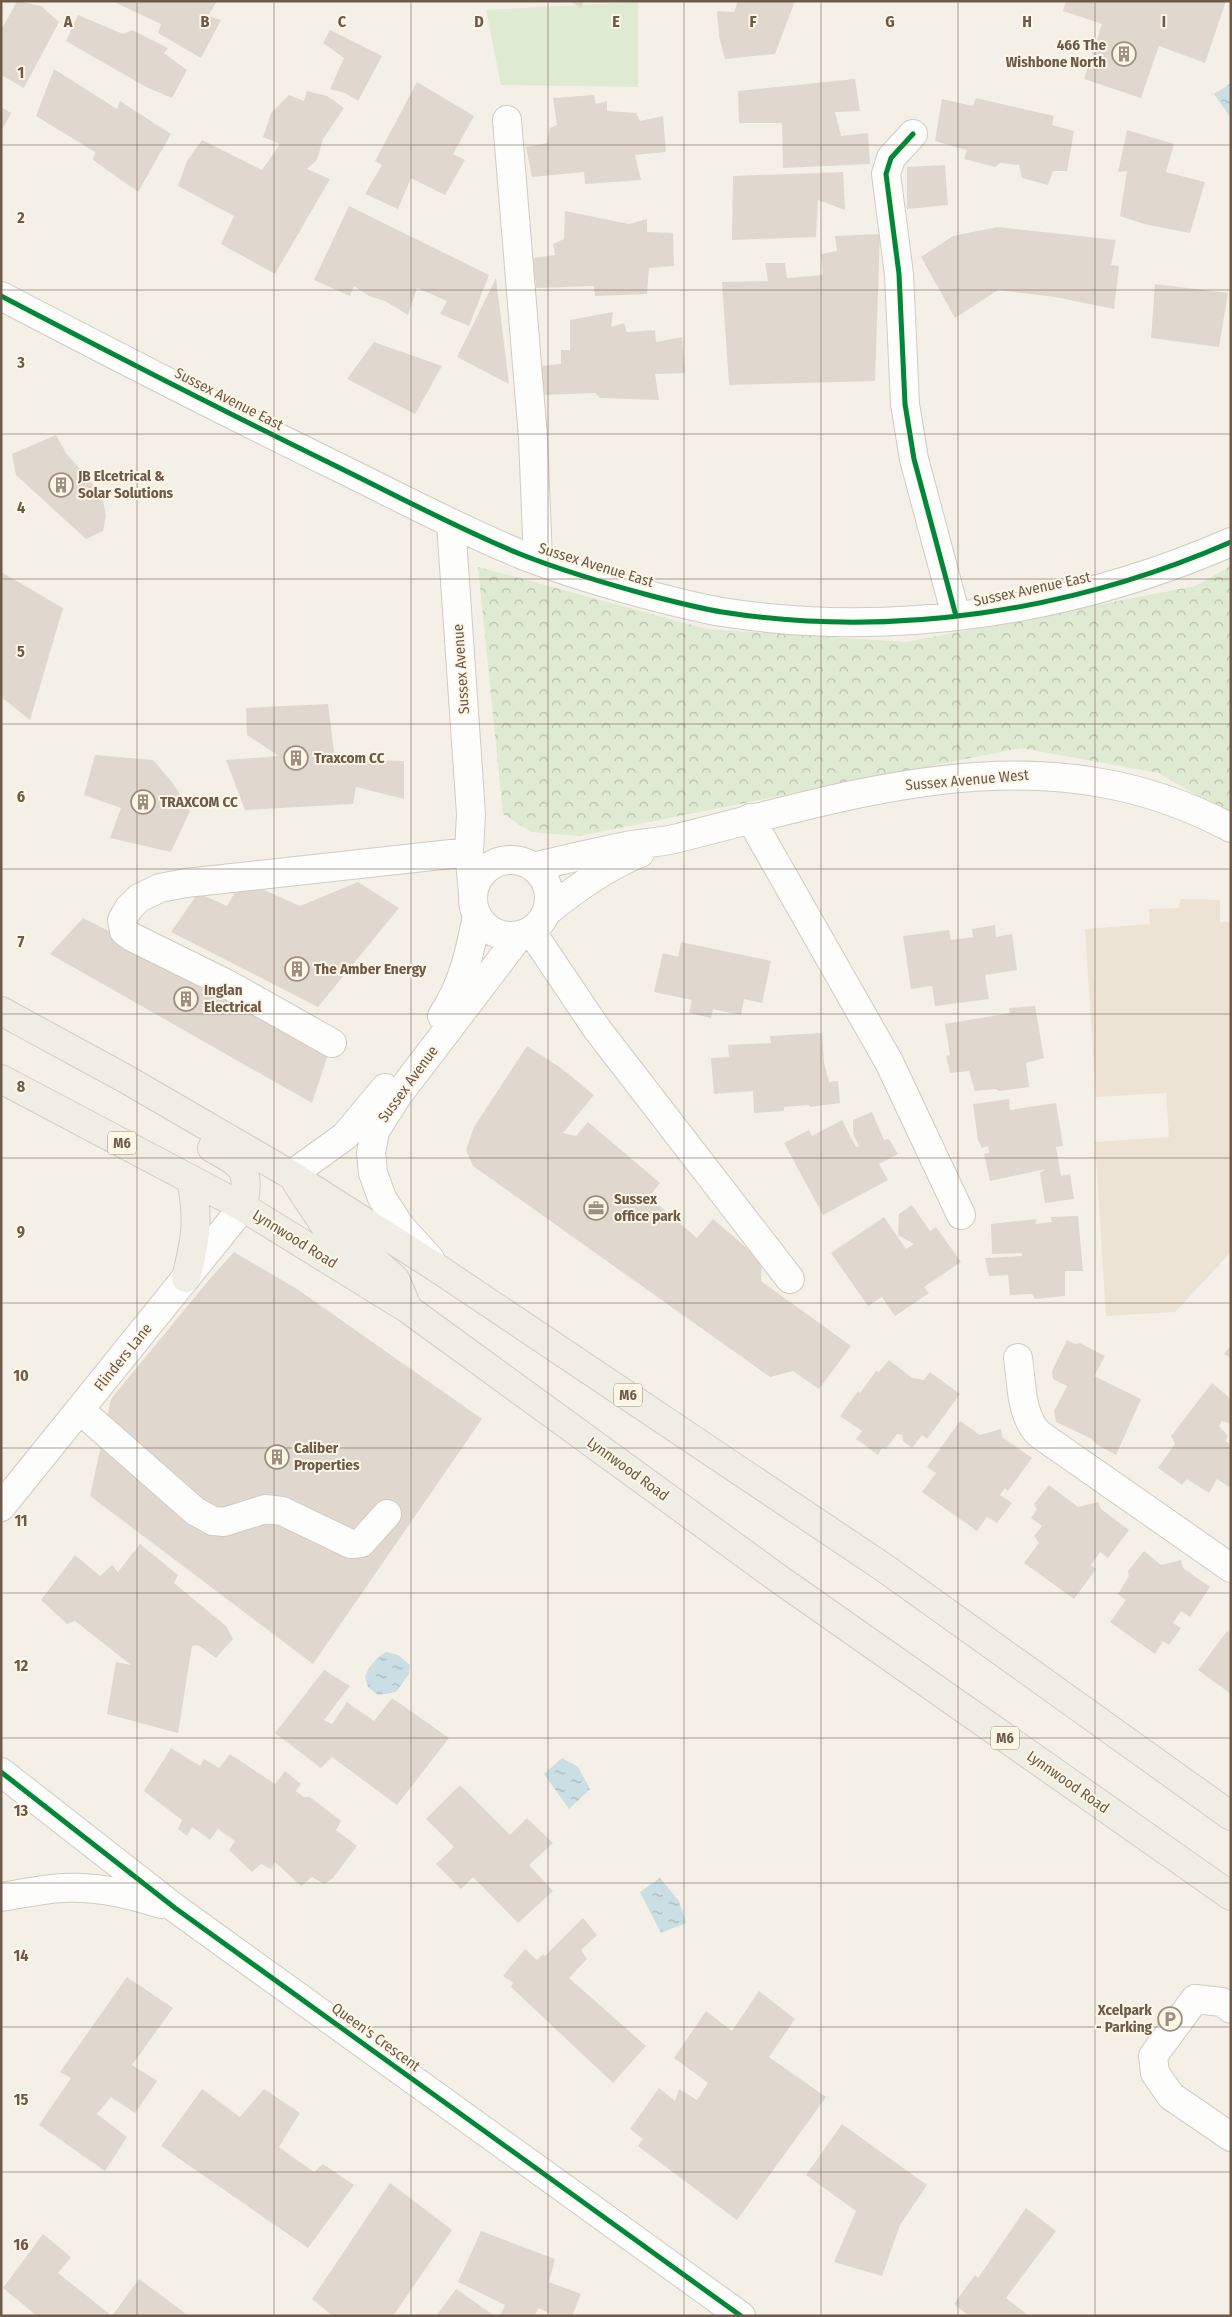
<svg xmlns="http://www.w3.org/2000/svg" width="1232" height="2317" viewBox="0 0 1232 2317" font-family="'Fira Sans Condensed',sans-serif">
  <defs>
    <pattern id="forest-crowns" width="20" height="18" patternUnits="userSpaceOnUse" patternTransform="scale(1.25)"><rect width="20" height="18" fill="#dfead2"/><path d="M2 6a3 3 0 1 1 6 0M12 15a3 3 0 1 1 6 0" fill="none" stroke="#b9c1ac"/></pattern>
    <pattern id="water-ripples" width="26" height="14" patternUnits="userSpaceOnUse" patternTransform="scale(1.25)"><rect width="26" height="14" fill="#cadee3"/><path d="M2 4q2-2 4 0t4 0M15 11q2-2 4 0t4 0" fill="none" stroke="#a8b7ba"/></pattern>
  </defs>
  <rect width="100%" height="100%" fill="#f4f0e7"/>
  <path fill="#ede3d4" d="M1181 899 1220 900V922H1231V1252L1175 1312 1106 1316 1095 1142 1169 1137 1166 1093 1096 1097 1085 929 1150 924 1149 909 1178 908Z"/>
  <path fill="url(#forest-crowns)" d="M1231 566V816L1159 773 1021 748 579 836 531 832 503 814 478 567 707 629 906 642 1195 586Z"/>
  <path fill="#dfead2" d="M638 2V87L501 85 486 10Z"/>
  <path fill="url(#water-ripples)" d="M1231 83V118L1214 94Z
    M386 1652 398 1655 410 1665 409 1674 396 1692 378 1695 368 1687 365 1677C369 1665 376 1659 386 1652Z
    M562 1758 578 1767 590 1789 569 1809 544 1774Z
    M660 1878 679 1901 686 1923 661 1933 640 1892Z"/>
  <path fill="#e0d8cf" d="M17 1 41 6 59 22 24 88 1 75V26L3 27Z
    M112 1H217L208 16 221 20 201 58 158 33 161 24Z
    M570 1H584L581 8Z
    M738 1H795L775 54 725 59 719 36 717 11 734 12Z
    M1066 1H1226L1205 63 1159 46 1141 98 1084 79 1102 24 1063 11Z
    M78 15 123 34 132 30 168 48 164 53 187 70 172 98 146 87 66 41Z
    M330 30 382 56 358 101 345 93 330 89 344 58 323 43Z
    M54 69 117 109 120 101 171 134 138 192 93 160 95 152 36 116Z
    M855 79 860 111 835 112 841 136 868 133 870 164 783 168 782 123H739L738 91Z
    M417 82 474 116 453 154 465 160 445 195 411 178 398 209 365 194 382 165 375 161Z
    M307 91 327 96 344 108 323 139 317 160 307 169 330 179 275 274 221 244 234 216 178 186 187 161 202 140 262 170 280 144 263 137 271 113 289 95 304 101Z
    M594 95 596 104 607 101V111L636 113 640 121 663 116 666 152 635 155 641 180 585 184 584 172 532 177 526 147 547 143 550 128 557 125 553 98Z
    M976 98 1054 116 1052 125 1074 131 1067 171H1053L1048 185 1022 178 1019 165 1000 163 995 167 964 159 967 150 935 141 942 99 973 106Z
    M1 107 11 113 1 132Z
    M1127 130 1174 144 1166 172 1205 182 1190 233 1144 224 1120 216 1127 171 1118 172Z
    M945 165 948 205 907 209V167Z
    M843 172 845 210 818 200 816 237 732 240 733 176Z
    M349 206 489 275 469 326 440 314 447 301 417 288 408 315 385 301 369 296 354 286 350 296 314 280Z
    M565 211 629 224 647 219V232L673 233 674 266 649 268 647 294 595 296 594 286 536 288 533 258 555 255 553 244 564 239Z
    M997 227 1116 240 1111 265 1119 266 1114 309 1055 297 998 290 955 318 921 257 953 236Z
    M880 234 875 381 729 385 722 282 768 281 765 263H785L787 278 823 275 821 254 837 251 835 236Z
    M496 278 509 384 457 357Z
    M1155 284 1228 293 1219 347 1151 338Z
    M613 312 611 327 624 323 627 332 655 330 656 342 682 337 685 373 655 374 659 400 600 398 595 393 543 395 540 366 561 364V350H570V320Z
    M374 342 442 366 415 414 347 379Z
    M56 435 66 453 102 495 106 516 103 531 86 539 16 475 12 454Z
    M1 572 63 608 30 720 1 697Z
    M328 704 335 759 404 761V799L356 787 353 804 245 810 226 760 279 756 247 735 246 708Z
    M95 755 153 760 172 782 190 811 171 852 110 838 121 808 84 795Z
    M358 882 399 908 318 1007 171 932 198 893 227 906 238 887 262 889 300 906Z
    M83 918 332 1043 312 1103 50 954Z
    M995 925 996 937 1012 934 1017 970 985 975 989 999 935 1006 932 986 911 989 903 936 949 930 951 940 973 937 972 929Z
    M681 942 771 961 762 1003 744 999 741 1015 713 1009 711 1018 689 1013 692 1000 654 992 663 953 678 957Z
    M1035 1006 1044 1058 1026 1063 1029 1087 999 1091 996 1089 975 1091 969 1071 950 1073 946 1056 950 1055 945 1024 1010 1013 1009 1008Z
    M822 1033 824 1063 829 1082 838 1081 840 1103 810 1107 809 1105 784 1107V1111L754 1113 753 1091 714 1094 711 1058 729 1057 728 1045 771 1043 770 1036Z
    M527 1046 561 1068 594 1095 563 1133 576 1136 588 1122 660 1183 649 1197 697 1238 713 1219 762 1261 761 1281 851 1346 819 1389 793 1371 770 1377 473 1166 466 1150 474 1127Z
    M1009 1099 1010 1110 1056 1103 1063 1146 1056 1147 1061 1176 1070 1174 1074 1199 1045 1203 1040 1173 1046 1169 990 1181 984 1154 989 1153 988 1146 982 1148 978 1140 973 1104Z
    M872 1112 884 1140 889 1139 898 1154 879 1164 888 1180 823 1215 784 1143 809 1130 812 1136 842 1120 856 1147 859 1146 853 1134V1120Z
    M912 1205 930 1231 936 1227 961 1262 924 1287 929 1293 895 1316 882 1297 868 1306 831 1253 884 1217 906 1249 914 1244 898 1235 899 1214Z
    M1078 1216 1083 1271H1065V1296L1035 1299 1032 1294 1010 1295 1008 1275 989 1276 985 1258 1022 1256V1253L992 1254 991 1224 1037 1219 1035 1224 1052 1222 1051 1217Z
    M234 1252 297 1289 482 1419 313 1664 90 1496 111 1399 208 1281Z
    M1067 1340 1075 1344 1080 1343 1105 1356 1094 1376 1141 1399 1116 1455 1096 1444 1092 1439 1056 1422 1054 1411 1067 1386 1053 1379 1052 1371Z
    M1231 1345V1358L1224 1354Z
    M889 1360 912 1378 924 1380 930 1372 960 1394 927 1439 922 1435 912 1448 903 1441 902 1435 897 1434 886 1449 882 1448 878 1455 856 1439 862 1431 840 1416 858 1391 860 1393 876 1371 879 1372Z
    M1212 1383 1231 1399V1424L1222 1421 1219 1426 1228 1436 1225 1441 1231 1445V1488L1217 1479 1209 1493 1187 1479 1182 1485 1158 1468 1175 1444 1171 1436Z
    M960 1421 980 1435 1001 1429 1002 1437 1032 1458 1008 1491 1005 1488 1000 1495 1012 1503 997 1523 987 1517 977 1531 922 1492 936 1473 927 1467Z
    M1049 1485 1078 1507 1098 1502 1101 1509 1129 1530 1108 1558 1100 1552 1091 1565 1096 1569 1074 1599 1024 1563 1039 1543 1034 1536 1042 1526 1031 1518 1037 1509 1034 1504Z
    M140 1544 178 1575 174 1583 226 1626 233 1639 216 1658 198 1645 192 1646 178 1733 107 1714 116 1662 131 1665 75 1621 67 1624 41 1600 75 1555 100 1576 112 1565 118 1572Z
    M1144 1551 1161 1565 1181 1560 1183 1568 1210 1587 1190 1617 1181 1611 1173 1623 1181 1628 1169 1645 1163 1641 1155 1654 1110 1622 1126 1600 1118 1594 1129 1576 1128 1571Z
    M1227 1631 1231 1634V1694L1198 1670Z
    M324 1670 350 1686 324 1720 332 1724 347 1702 374 1721 392 1698 449 1738 397 1805 332 1757 321 1768 275 1733Z
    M171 1748 200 1766 204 1759 219 1768 230 1754 275 1784 285 1771 301 1784 296 1791 304 1797H310L341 1821 336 1830 357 1846 333 1878 324 1884 312 1877 301 1886 275 1862 271 1869 261 1864 252 1872 229 1850 235 1841 218 1829 210 1840 192 1827 187 1836 178 1829 182 1820 144 1791Z
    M460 1785 510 1835 527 1818 553 1843 529 1865 553 1891 518 1923 473 1877 461 1889 436 1864 454 1847 426 1819Z
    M583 1918 597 1935 581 1950 587 1959 569 1978 646 2046 613 2083 511 1987 513 1983 503 1976 525 1949 537 1960 543 1954 545 1956Z
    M127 1977 173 2008 132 2065 157 2081 135 2113 111 2097 97 2114 127 2137 105 2171 39 2125 71 2078 60 2072Z
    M759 1991 795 2019 769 2057 826 2097 737 2220 638 2146 643 2139 630 2129 659 2088 675 2101 679 2089 697 2100 708 2083 674 2058 706 2011 732 2031Z
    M202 2089 240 2117 264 2089 300 2113 279 2147 314 2172 323 2164 354 2185 308 2248 161 2146Z
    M842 2124 927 2185 900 2225 882 2276 834 2262 856 2211 806 2175Z
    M390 2183 452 2230 393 2316H333L312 2299Z
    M1026 2208 1056 2231 1006 2298 1029 2316H969L954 2304 975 2275 978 2278Z
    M481 2231 555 2259 549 2282 581 2294 572 2316H554L539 2308 534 2316H500L505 2305 458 2282Z
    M43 2234 71 2257 58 2273 112 2316H37L3 2288Z
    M139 2279 189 2316H112Z
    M456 2289 495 2316H436Z"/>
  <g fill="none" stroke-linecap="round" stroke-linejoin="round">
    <g stroke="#d2cbc3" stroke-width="30">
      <path id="minor" d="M507 120 533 438 538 560
        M913 134 891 158 886 174 899 274 905 404 914 459 956 616
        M1 296C114 355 227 413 342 469 401 498 459 529 520 554 563 571 607 584 652 596 675 602 698 608 722 612 893 639 1073 611 1231 542
        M451 523 471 814 469 852 473 892
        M750 818 889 1062 961 1215
        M473 898a38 38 0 1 1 76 0a38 38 0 1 1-76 0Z
        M533 867C563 860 592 853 622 847 639 843 657 843 674 839 862 792 1046 729 1231 828
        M547 912C576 888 606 867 640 853
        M531 931 597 1029 790 1279
        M442 1016C463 985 470 951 477 916
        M332 1043 229 985 132 937 124 931 122 920 129 908 139 898 160 888 186 883 469 852
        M291 1175 345 1136 385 1088
        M430 1259 400 1226 382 1198 373 1173 371 1153 375 1131 398 1095 520 935
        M1018 1358C1022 1383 1020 1415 1039 1434L1231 1568
        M80 1410 195 1511 213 1521 224 1522 265 1509 282 1511 351 1544 361 1543 387 1514
        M1 1507 243 1207
        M1 1772 175 1908 741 2316
        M1 1897C21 1894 42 1889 63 1888 97 1886 129 1894 161 1904
        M1231 2009 1222 2002 1195 1999 1153 2056 1155 2073 1171 2096 1231 2137"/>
    </g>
    <g stroke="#d3ccc4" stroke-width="30">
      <path id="major" d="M1 1011 126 1079 291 1175 437 1268 883 1567 1231 1816
        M1 1079 243 1207 408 1309 779 1579 1231 1896
        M212 1148C245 1166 250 1169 243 1207
        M296 1182 327 1229 370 1257 395 1279 408 1309
        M186 1278C196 1239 199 1219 191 1179"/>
    </g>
    <use href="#minor" stroke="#fdfdfb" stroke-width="28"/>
    <use href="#major" stroke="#f0ede4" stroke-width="28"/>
    <g stroke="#fdf6e6" stroke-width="8">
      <path id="cycleway" d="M913 134 891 158 886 174 899 274 905 404 914 459 956 616
        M1 296C114 355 227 413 342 469 401 498 459 529 520 554 563 571 607 584 652 596 675 602 698 608 722 612 893 639 1073 611 1231 542
        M1 1772 175 1908 741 2316"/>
    </g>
    <use href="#cycleway" stroke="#00873e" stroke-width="5"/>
  </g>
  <path fill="none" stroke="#6e5a4a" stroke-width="1" stroke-opacity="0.55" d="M137 1V2316M274 1V2316M411 1V2316M548 1V2316M684 1V2316M821 1V2316M958 1V2316M1095 1V2316M1 145H1231M1 290H1231M1 434H1231M1 579H1231M1 724H1231M1 869H1231M1 1014H1231M1 1158H1231M1 1303H1231M1 1448H1231M1 1593H1231M1 1738H1231M1 1883H1231M1 2027H1231M1 2172H1231"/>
  <defs>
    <g id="building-ring" transform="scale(1.25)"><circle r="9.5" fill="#fdf6e6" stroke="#9d8e81" stroke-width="1.5"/><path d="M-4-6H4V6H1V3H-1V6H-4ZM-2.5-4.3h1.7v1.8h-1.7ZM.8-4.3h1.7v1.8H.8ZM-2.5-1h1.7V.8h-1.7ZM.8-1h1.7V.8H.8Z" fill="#9d8e81"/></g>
    <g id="office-ring" transform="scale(1.25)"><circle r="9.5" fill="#fdf6e6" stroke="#9d8e81" stroke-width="1.5"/><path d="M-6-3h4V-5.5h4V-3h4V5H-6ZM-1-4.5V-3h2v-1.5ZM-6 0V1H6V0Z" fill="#9d8e81"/></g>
    <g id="parking-ring" transform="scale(1.25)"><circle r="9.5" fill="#fdf6e6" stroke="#9d8e81" stroke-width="1.5"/><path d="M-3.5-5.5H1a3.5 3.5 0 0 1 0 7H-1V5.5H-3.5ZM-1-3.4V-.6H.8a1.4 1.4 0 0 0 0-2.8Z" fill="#9d8e81"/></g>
  </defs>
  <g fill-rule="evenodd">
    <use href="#building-ring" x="1124" y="54"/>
    <use href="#building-ring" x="61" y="485"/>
    <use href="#building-ring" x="296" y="758"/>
    <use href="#building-ring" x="143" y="802"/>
    <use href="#building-ring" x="297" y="969"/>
    <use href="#building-ring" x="186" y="999"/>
    <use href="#office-ring" x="596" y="1208"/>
    <use href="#building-ring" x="277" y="1457"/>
    <use href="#parking-ring" x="1170" y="2019"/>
  </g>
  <g text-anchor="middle" stroke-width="4" stroke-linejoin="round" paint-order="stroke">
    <g fill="#fdf6e6" stroke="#998979" stroke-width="1">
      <rect x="108" y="1131.5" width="28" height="23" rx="4"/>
      <rect x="614" y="1383.5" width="28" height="23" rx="4"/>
      <rect x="991" y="1726.5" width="28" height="23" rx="4"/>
    </g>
    <g font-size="14" font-weight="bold" fill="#6e5a4a">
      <text x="122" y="1148">M6</text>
      <text x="628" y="1400">M6</text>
      <text x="1005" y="1743">M6</text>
    </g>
    <g font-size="15" font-weight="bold" fill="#6e5a4a" stroke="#fdf6e6" text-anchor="start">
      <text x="1106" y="50" text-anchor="end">466 The<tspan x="1106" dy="17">Wishbone North</tspan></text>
      <text x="78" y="481">JB Elcetrical &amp;<tspan x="78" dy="17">Solar Solutions</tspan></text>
      <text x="314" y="763">Traxcom CC</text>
      <text x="160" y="807">TRAXCOM CC</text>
      <text x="314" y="974">The Amber Energy</text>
      <text x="204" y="995">Inglan<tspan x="204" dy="17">Electrical</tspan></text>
      <text x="614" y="1204">Sussex<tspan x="614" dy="17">office park</tspan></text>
      <text x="294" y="1453">Caliber<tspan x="294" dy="17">Properties</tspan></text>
      <text x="1152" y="2015" text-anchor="end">Xcelpark<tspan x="1152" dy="17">- Parking</tspan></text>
    </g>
    <g font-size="15" fill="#6e5a4a" stroke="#fdf6e6">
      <text transform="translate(229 399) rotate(27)" y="5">Sussex Avenue East</text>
      <text transform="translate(596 565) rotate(17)" y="5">Sussex Avenue East</text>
      <text transform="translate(1032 589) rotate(-12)" y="5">Sussex Avenue East</text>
      <text transform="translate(461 669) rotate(-94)" y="5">Sussex Avenue</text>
      <text transform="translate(967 780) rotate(-5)" y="5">Sussex Avenue West</text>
      <text transform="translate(408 1084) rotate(-54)" y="5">Sussex Avenue</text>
      <text transform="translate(295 1239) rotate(32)" y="5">Lynnwood Road</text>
      <text transform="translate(123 1357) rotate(-51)" y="5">Flinders Lane</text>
      <text transform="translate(628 1469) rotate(36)" y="5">Lynnwood Road</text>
      <text transform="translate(1068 1782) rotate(35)" y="5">Lynnwood Road</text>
      <text transform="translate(376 2037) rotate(36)" y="5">Queen's Crescent</text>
    </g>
  </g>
  <g font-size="16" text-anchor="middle" font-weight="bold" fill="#6e5a4a" stroke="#fdf6e6" stroke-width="4" stroke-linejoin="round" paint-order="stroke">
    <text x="68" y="27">A</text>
    <text x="205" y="27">B</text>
    <text x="342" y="27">C</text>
    <text x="479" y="27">D</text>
    <text x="616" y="27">E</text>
    <text x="753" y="27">F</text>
    <text x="890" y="27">G</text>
    <text x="1027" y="27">H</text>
    <text x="1164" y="27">I</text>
    <text x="21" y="78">1</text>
    <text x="21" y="223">2</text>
    <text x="21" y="368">3</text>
    <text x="21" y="513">4</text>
    <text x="21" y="657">5</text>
    <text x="21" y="802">6</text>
    <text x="21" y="947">7</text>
    <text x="21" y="1092">8</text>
    <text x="21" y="1237">9</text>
    <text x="21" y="1381">10</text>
    <text x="21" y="1526">11</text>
    <text x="21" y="1671">12</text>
    <text x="21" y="1816">13</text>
    <text x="21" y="1961">14</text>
    <text x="21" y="2105">15</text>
    <text x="21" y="2250">16</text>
  </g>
  <rect width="1232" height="2317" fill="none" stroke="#6e5a4a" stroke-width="5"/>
</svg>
